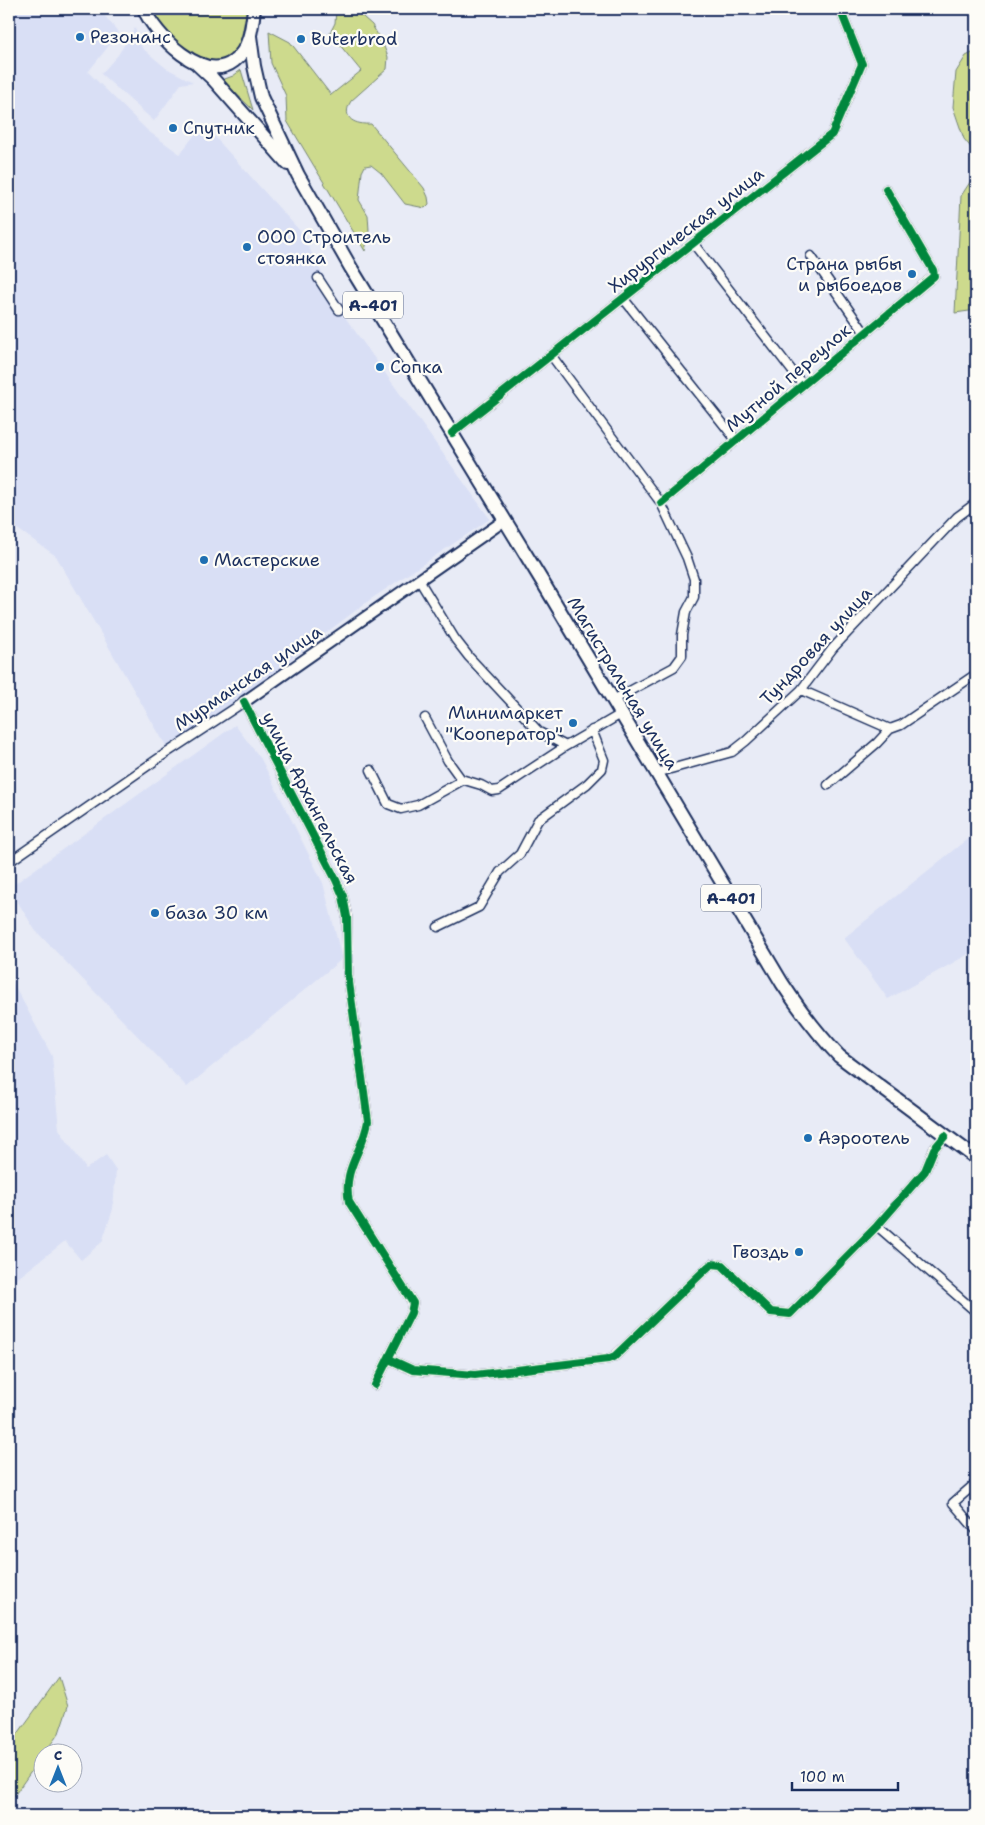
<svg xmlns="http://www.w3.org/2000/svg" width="985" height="1825" viewBox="0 0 985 1825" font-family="'Shantell Sans',sans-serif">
  <rect width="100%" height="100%" fill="#e8ebf6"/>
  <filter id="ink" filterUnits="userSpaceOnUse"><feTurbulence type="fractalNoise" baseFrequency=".02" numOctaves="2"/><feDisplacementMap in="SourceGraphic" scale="10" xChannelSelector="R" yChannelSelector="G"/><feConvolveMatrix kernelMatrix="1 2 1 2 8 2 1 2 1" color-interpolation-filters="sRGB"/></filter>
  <g filter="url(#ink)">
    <path fill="#d9dff5" d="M9 9H99L119 33 88 72 148 131 180 154 203 124 300 231 347 320 490 519 371 599 169 751 56 556 9 523Z
      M135 28 142 48 166 68 193 82 181 84 154 121 101 74 118 55Z
      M235 725 261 759 323 883 342 959 187 1087 35 930 9 888Z
      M976 832V950L888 999 844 938Z
      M9 975 52 1056 59 1129 86 1169 106 1155 116 1170 113 1209 102 1242 81 1260 65 1241 9 1285Z"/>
    <path fill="#cdda8d" stroke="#748476" d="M149 9H247L239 49 234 55 220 62 202 61 172 41Z
      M336 9H354L372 25 383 44 388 57 387 69 351 101C340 119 356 125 371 124L424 188 428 197 429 204 425 208 405 204 381 173 371 165 365 166 362 172 359 200 368 215 369 230 365 251 287 121 286 96 271 63 269 31 290 42 331 95 361 71 330 33 335 23Z
      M976 51V310L955 313 961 196 976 173 973 150 964 139 953 107 956 72 966 56Z
      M241 70 253 110 222 80 233 76Z
      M59 1677 68 1706 59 1733 45 1752H42V1756L9 1803V1746Z"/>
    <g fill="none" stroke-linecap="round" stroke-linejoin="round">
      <g stroke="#1b2f5e" stroke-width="11">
        <path id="minor" d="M693 243 803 385
          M811 256 865 333
          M318 278 339 310
          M623 298 736 440
          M551 355 661 503 687 558 694 579V597L686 612 682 635V656L674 667 613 700
          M452 433 832 134 862 64 840 9
          M661 503 934 276 933 270 886 189
          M419 580 455 639 469 657 539 732 566 746 621 714
          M801 690 890 729
          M425 718 448 761 461 779 481 785 492 791 499 790 566 746
          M371 770 388 804 401 809 418 805 463 780
          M656 773 732 752 746 741 801 690 833 648 957 517 976 503
          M828 785 877 743 890 729 901 725 976 674
          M9 862 159 758 244 702 336 880 343 896 347 917 348 975 368 1121C363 1152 342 1168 349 1202L413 1303 411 1313 375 1385
          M438 927 479 907 500 872 520 854 538 820 587 784 602 769 604 760 592 730
          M877 1226 976 1312
          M389 1359 413 1370 475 1375 608 1359 615 1356 708 1267 712 1264 722 1265 771 1312 790 1314 877 1226 925 1171 934 1149 945 1136
          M976 1483 953 1503 976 1530"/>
      </g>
      <g stroke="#1b2f5e" stroke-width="14">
        <path id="tertiary" d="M244 702 505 520"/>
      </g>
      <g stroke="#1b2f5e" stroke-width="16">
        <path id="primary" d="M144 9C155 35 203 85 234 61 250 49 252 27 254 9
          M250 36 254 66 261 97 298 175 351 268 545 586 782 983C799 1009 817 1033 839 1056L976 1158
          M197 64 213 79 288 164"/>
      </g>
      <use href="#minor" stroke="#fdfcf7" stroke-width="8"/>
      <use href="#tertiary" stroke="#fdfcf7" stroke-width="10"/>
      <use href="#primary" stroke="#fdfcf7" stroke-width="12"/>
      <g stroke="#fdfcf7" stroke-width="11">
        <path id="cycleway" d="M452 433 832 134 862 64 840 9
          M661 503 934 276 933 270 886 189
          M244 702 336 880 343 896 347 917 348 975 368 1121C363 1152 342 1168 349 1202L413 1303 411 1313 375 1385
          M389 1359 413 1370 475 1375 608 1359 615 1356 708 1267 712 1264 722 1265 771 1312 790 1314 877 1226 925 1171 934 1149 945 1136"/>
      </g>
      <use href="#cycleway" stroke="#00873e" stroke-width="8"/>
    </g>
  </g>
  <g fill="#1f6fb2" stroke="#fdfcf7" stroke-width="2">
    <circle cx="80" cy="37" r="5"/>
    <circle cx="301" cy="39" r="5"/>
    <circle cx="173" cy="128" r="5"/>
    <circle cx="247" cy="247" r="5"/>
    <circle cx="912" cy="274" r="5"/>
    <circle cx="380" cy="367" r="5"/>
    <circle cx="204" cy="560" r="5"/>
    <circle cx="573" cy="723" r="5"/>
    <circle cx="155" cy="913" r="5"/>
    <circle cx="808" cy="1138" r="5"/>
    <circle cx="799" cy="1252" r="5"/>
  </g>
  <g text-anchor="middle" stroke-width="4.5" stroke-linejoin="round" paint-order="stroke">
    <g fill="#fdfcf7" stroke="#5f6c8c" stroke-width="1">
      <rect x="343" y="291.5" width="60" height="27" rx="4"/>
      <rect x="701" y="884.5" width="60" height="27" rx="4"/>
    </g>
    <g font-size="16" font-weight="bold" fill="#1b2f5e">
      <text x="373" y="311">А-401</text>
      <text x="731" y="904">А-401</text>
    </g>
    <g font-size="18" fill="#1b2f5e" stroke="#fdfcf7" text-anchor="start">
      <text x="90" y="43">Резонанс</text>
      <text x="311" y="45">Buterbrod</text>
      <text x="183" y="134">Спутник</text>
      <text x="257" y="243">ООО Строитель<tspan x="257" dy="21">стоянка</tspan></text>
      <text x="902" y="270" text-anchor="end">Страна рыбы<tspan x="902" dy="21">и рыбоедов</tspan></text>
      <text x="390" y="373">Сопка</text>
      <text x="214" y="566">Мастерские</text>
      <text x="563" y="719" text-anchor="end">Минимаркет<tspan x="563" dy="21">"Кооператор"</tspan></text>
      <text x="165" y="919">база 30 км</text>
      <text x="818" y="1144">Аэроотель</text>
      <text x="789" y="1258" text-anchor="end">Гвоздь</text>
    </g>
    <g font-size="18" fill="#1b2f5e" stroke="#fdfcf7">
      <text transform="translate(686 230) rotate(-38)" y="6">Хирургическая улица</text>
      <text transform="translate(788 378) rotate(-40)" y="6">Мутной переулок</text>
      <text transform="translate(816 646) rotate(-47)" y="6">Тундровая улица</text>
      <text transform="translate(248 678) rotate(-34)" y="6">Мурманская улица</text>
      <text transform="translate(623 683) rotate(59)" y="6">Магистральная улица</text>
      <text transform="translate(310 798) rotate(63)" y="6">улица Архангельская</text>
    </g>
  </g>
  <rect width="985" height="1825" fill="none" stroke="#fdfcf7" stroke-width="30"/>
  <rect x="15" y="15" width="955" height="1795" fill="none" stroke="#1b2f5e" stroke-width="2" filter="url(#ink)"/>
  <g transform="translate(58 1768)"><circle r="24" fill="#fdfcf7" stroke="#a3aaba"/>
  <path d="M0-4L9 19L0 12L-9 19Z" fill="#1f6fb2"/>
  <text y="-8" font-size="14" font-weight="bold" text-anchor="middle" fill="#1b2f5e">С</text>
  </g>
  <path d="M792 1782v8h106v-8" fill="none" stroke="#1b2f5e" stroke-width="2.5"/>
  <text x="800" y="1782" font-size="15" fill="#1b2f5e" stroke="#fdfcf7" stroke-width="4" paint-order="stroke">100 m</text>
</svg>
